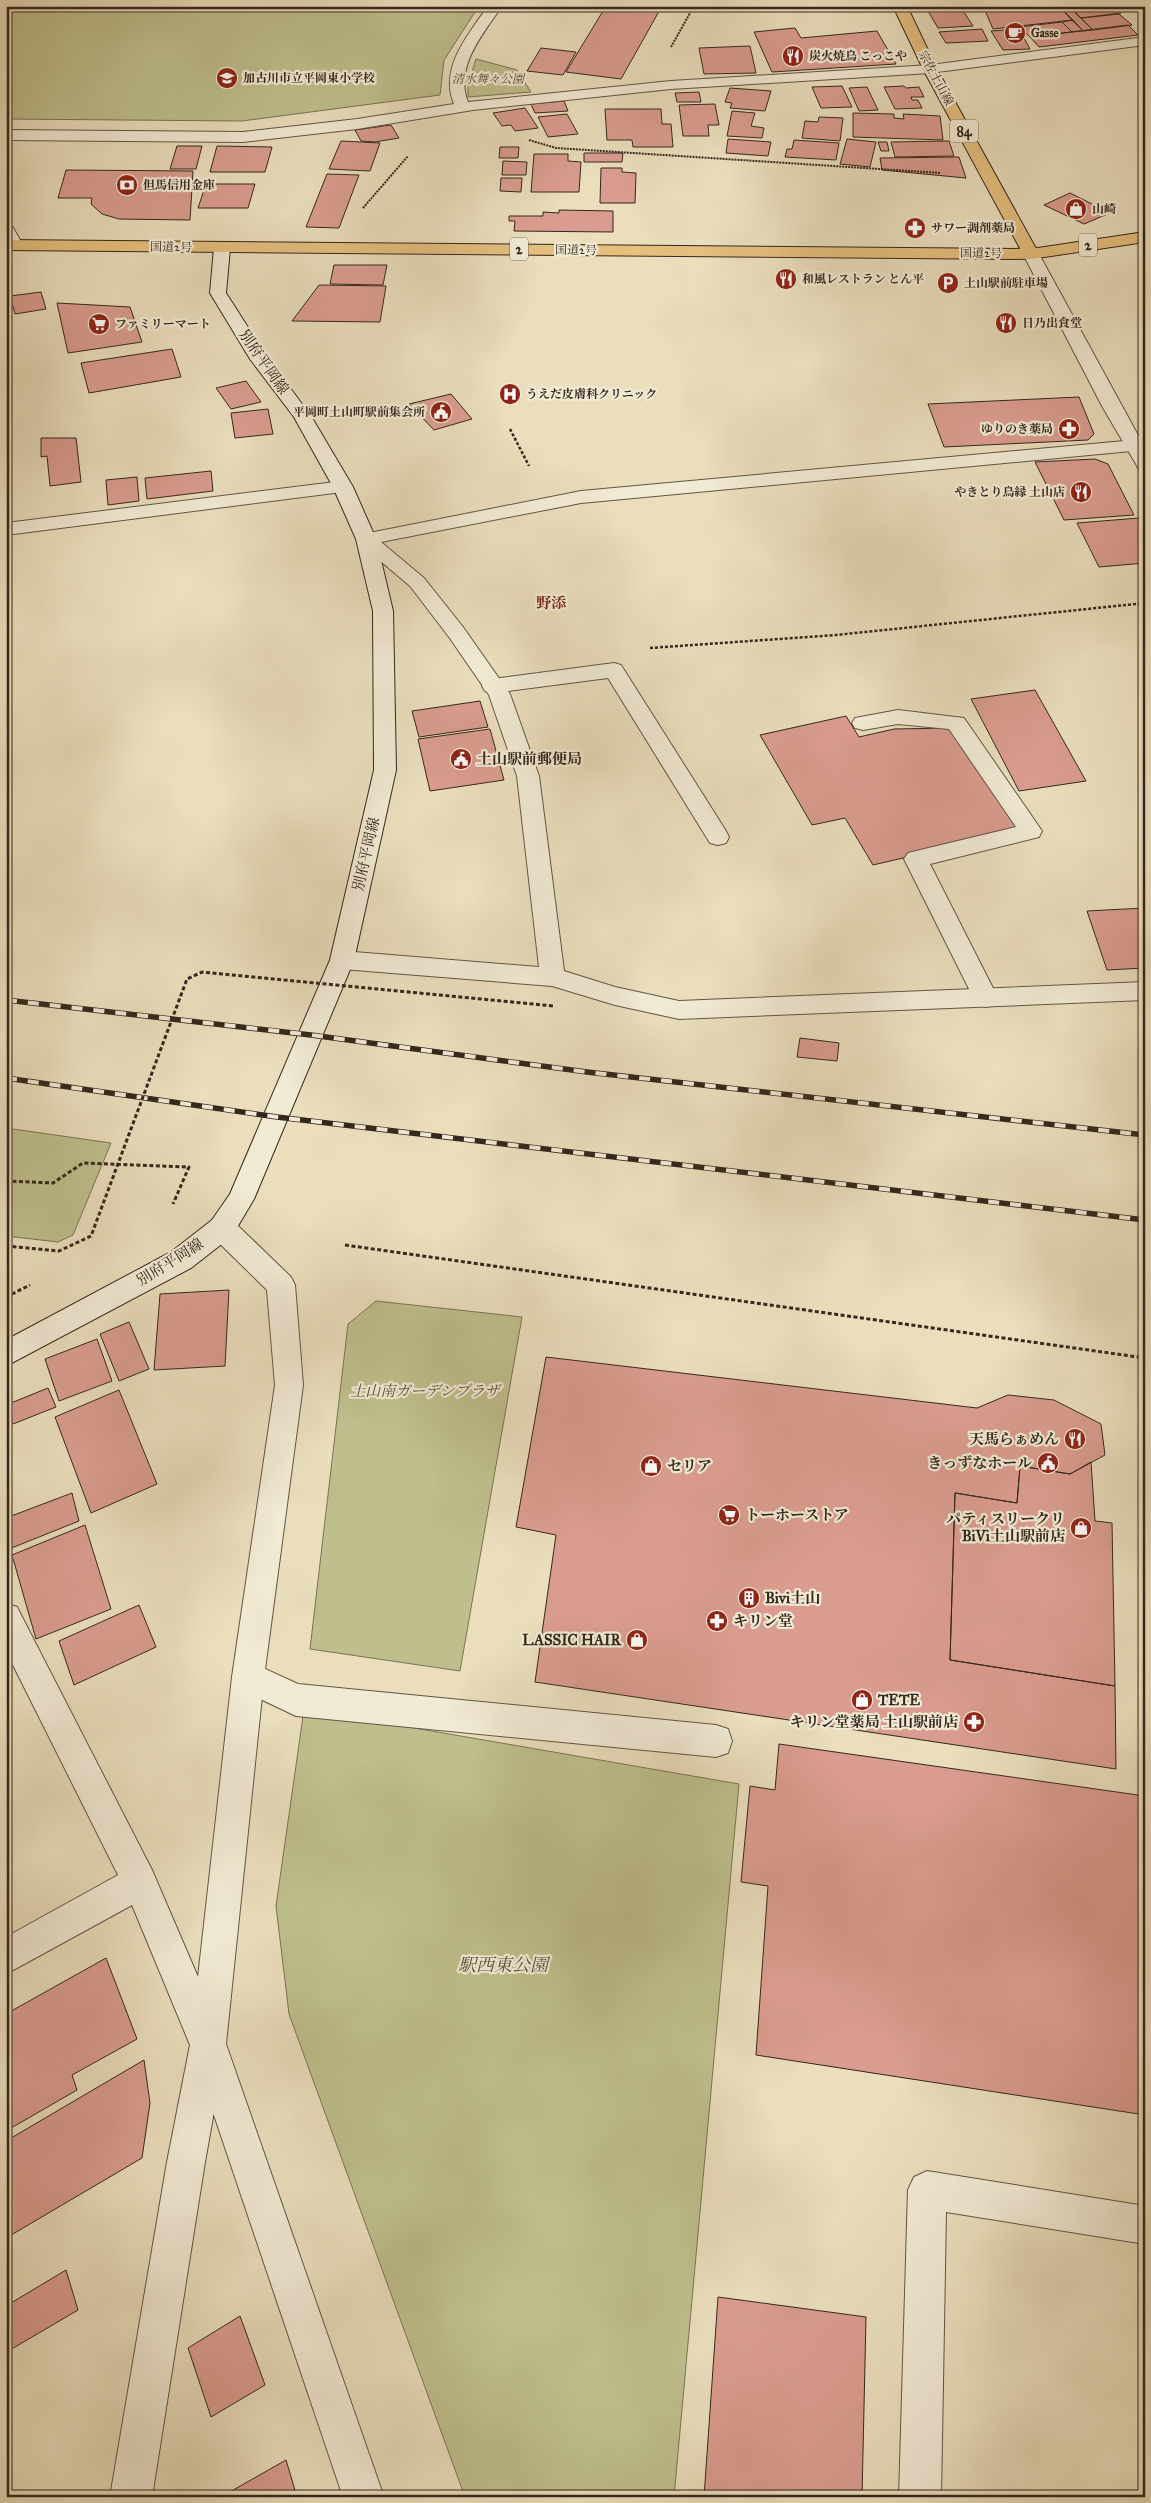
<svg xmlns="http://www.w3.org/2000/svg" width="1151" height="2503" viewBox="0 0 1151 2503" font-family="'IM FELL Great Primer','Noto Serif JP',serif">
  <rect width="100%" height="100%" fill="#eadebd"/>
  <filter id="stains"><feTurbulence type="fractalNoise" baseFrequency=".004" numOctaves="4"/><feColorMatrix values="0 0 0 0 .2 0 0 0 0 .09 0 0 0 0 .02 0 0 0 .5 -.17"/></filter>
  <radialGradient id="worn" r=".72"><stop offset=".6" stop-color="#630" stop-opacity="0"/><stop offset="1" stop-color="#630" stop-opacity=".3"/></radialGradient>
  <path fill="#bebf8c" stroke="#797354" d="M6 6H437L477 9 444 60 440 95 242 121 6 119Z
    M476 59 517 70 531 92 468 97V85Z
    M6 1128 111 1143 73 1235 58 1242 6 1236Z
    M376 1301 522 1317 460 1671 310 1649 348 1324Z
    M304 1709 739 1784 674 2497H465L289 2014 276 1906Z"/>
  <path fill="#da9c90" stroke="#34271d" d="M606 6H662L621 79 566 72Z
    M925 6H960L973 26 938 28Z
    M983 6H1058L1073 20 993 29Z
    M1058 6H1068L1093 30 1083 31Z
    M1068 6H1113L1121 13 1081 18Z
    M1119 14 1132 25 1093 30 1081 18Z
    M1073 20 1083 31 1072 32 1062 22Z
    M1062 22 1072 32 1030 37 1019 27Z
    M1128 25 1138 35 1039 47 1030 37Z
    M795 28 801 38 877 31 896 64 772 72 754 32Z
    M982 29 988 41 946 43 939 32Z
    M1019 29 1030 49 1003 50 991 31Z
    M750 46 756 73 704 74 699 48Z
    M541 48 576 52 563 75 527 71Z
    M842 86 852 107 821 108 812 87Z
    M904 86 906 88 919 87 924 97H911L912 100H918L922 108 895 109 884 87Z
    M867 87 878 110 859 111 849 88Z
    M730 88 771 91 765 111 730 108 732 103 725 102Z
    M699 92 701 102H677L675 93Z
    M564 101 568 111 535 113 531 104Z
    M715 104 719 125H708L709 136H683L679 105Z
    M525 108 538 128 515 131 511 125 502 126 493 113Z
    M605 109H661L662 124H671L673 147H633L632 140H607Z
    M732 111 755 113 751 126 764 128 762 138 727 136Z
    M853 113 894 114V118L904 119 903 114 940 116 943 140 853 137Z
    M567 114 578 134 548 137 538 117Z
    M819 117 843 118 840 141 802 138 805 121 818 122Z
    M391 125 399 138 375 142 361 141 355 130Z
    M728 139 771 142 768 156 726 153Z
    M847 139 876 142 870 167 840 164Z
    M794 140 839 143 836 160 785 157 787 149H792Z
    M341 141 380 143 370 171 329 169Z
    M949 141 954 156 895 157 891 142Z
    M878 142H887L889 151H881Z
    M177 146H202L196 169H170Z
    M217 146 272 147 265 172H210Z
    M500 147H519L518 158H499Z
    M584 153H623L622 162H584Z
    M534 154H568V161L581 162 579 192H531Z
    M959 157 966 178 882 170 880 158Z
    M503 161 527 162 526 175H502Z
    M601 168H622V172L636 173 635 203H600Z
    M66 170 193 171 190 220 119 219 102 214 91 204 92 198H58Z
    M327 174 359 175 339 228 306 227Z
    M501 178H522L521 192 500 191Z
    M206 184H255L248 208H198Z
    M1070 193 1110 213 1084 224 1044 205Z
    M559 210 613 211V232L514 231 515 221H509V216H543V212L559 213Z
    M334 265H387L383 285 330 284Z
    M319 285 386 286 380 322 292 321Z
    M41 292 46 309 15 314 10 296Z
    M57 303 130 307 142 342 68 353Z
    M172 349 181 377 89 393 81 363Z
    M246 381 261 402 231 409 216 388Z
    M451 394 472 419 434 430 409 404Z
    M1079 397 1094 434 1088 440 944 447 928 404Z
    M268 409 273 434 235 438 231 413Z
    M41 438H76L81 482 50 486 47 456 41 457Z
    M1095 459 1108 464 1134 515 1064 520 1035 462Z
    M211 471 213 491 147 499 145 478Z
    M137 477 139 501 108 505 106 480Z
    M1139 518 1145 530V563L1099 567 1077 523Z
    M1035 690 1086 781 1019 791 971 699Z
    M480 701 488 727 419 737 412 711Z
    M846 716 859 737 894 729 949 728 1019 831 873 865 845 818 812 825 760 735Z
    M490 729 504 780 430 791 418 739Z
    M1145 908V968L1107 970 1087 911Z
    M800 1038 839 1043 837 1061 797 1057Z
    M229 1290 225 1366 154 1370 160 1294Z
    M129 1322 149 1369 119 1381 100 1334Z
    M97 1339 112 1381 59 1401 45 1359Z
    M546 1357 977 1408 1008 1395 1054 1400 1101 1424 1105 1455 1070 1474 1020 1466 1017 1503 955 1493 950 1660 1115 1686 1116 1769 535 1682 556 1535 516 1527Z
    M48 1388 56 1407 13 1424 6 1405Z
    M119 1390 157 1484 91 1513 55 1417Z
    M1091 1462 1095 1521 1112 1523 1115 1686 950 1660 955 1493 1017 1503 1020 1466 1070 1474Z
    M72 1493 79 1521 9 1549 6 1537V1518Z
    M85 1525 111 1609 36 1639 12 1555Z
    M139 1605 156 1647 74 1685 59 1641Z
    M779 1744 1145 1796V2115L756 2055 768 1886 741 1882 750 1786 775 1790Z
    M106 1958 137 2039 72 2075 77 2090 6 2131V2014Z
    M144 2060 150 2103 142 2158 6 2238V2141Z
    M66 2270 78 2310 10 2350 6 2339V2306Z
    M718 2297 866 2317 862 2497H704Z
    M240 2316 265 2385 211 2417 188 2348Z
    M286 2460 297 2497H221Z"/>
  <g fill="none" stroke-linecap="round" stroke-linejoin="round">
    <g stroke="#625545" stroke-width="2">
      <path id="service" d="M614 663 621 665 726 831 729 837 726 843 718 845 710 843 608 678 493 693 485 691 482 686 485 681 493 679Z
        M898 710 964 718 1042 831 1039 837 930 864 998 998 995 1005 986 1007 977 1005 904 859 908 853 916 851 1016 827 949 729 898 724 863 730 855 728 852 723 855 718Z
        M248 1661 298 1684 716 1725 728 1729 732 1741 728 1753 716 1757 296 1716 237 1688 232 1677 237 1666Z
        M927 2171 1145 2206V2244L946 2212 941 2497H899L908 2190 914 2177Z"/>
    </g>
    <g stroke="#625545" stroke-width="2">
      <path id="minor" d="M488 6H502C483 34 454 67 468 102L671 81 930 65 1145 37V45L930 73 671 89 473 110 357 129 243 142 6 140V130L243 132 357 119 454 104C439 68 468 35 488 6Z
        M6 224 12 226 23 245 21 248H9L6 244Z
        M1135 440 1142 442 1144 446 1142 450 581 503 381 542 424 578 463 627 510 694 539 776 564 971 615 987 679 1001 1145 982V1000L679 1019 615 1005 552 986 342 969 333 966 330 960 333 954 342 951 539 967 517 776 489 695 449 637 410 586 359 543 356 539 359 535 581 491Z
        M343 481 350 483 353 487 350 491 6 535V523Z
        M222 1217 232 1220 291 1277 295 1285 303 1385 264 1677 226 2044 205 2162 152 2497H110L167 2162 190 2045 132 1905 6 1974V1937L118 1875 6 1651V1603L17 1607 152 1870 198 1977 232 1677 275 1385 267 1290 212 1236 208 1228 212 1220Z"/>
    </g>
    <g stroke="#625545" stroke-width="2">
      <path id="tertiary" d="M1031 249 1037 250 1039 254 1145 448V470L1138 468 1136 464 1102 406 1023 254 1025 250Z
        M208 2026 221 2031 226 2044 384 2497H343L190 2044 195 2031Z"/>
    </g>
    <g stroke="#34271d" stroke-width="2">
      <path id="secondary" d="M222 243 228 245 230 248 226 293 267 357 311 416 353 487 376 539 393 611 396 770 354 960 254 1199 232 1236 191 1268 6 1366V1340L171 1252 212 1220 230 1194 330 960 374 770 373 611 356 539 333 487 294 417 250 359 210 293 214 248 216 245Z"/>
    </g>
    <g stroke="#34271d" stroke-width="2">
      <path id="primary" d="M893 6H907L937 69 1039 254 1037 258H1025L1023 254 923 69Z"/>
    </g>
    <g stroke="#34271d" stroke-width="2">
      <path id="trunk" d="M1145 232V242L1031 259 6 250V240L1031 249Z"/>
    </g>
    <path stroke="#34271d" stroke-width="2" stroke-dasharray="2 1" stroke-linecap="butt" d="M671 47 694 6
      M529 140 556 148 941 173
      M363 208 408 156"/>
    <path stroke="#34271d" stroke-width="2.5" stroke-dasharray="3 2" stroke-linecap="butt" d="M510 429 529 466
      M650 648 836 635 1145 603"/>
    <path stroke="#34271d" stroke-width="3" stroke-dasharray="4 2.5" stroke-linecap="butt" d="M6 1181 53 1183 83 1163 189 1167 173 1204
      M345 1245 1145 1358
      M6 1297 30 1285"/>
    <use href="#service" fill="#f1ead4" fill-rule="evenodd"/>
    <use href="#minor" fill="#f1ead4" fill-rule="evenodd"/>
    <use href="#tertiary" fill="#f1ead4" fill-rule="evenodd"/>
    <use href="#secondary" fill="#f1ead4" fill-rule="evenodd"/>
    <use href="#primary" fill="#e5bf7e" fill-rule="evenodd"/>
    <use href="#trunk" fill="#e5bf7e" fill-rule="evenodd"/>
    <g stroke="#34271d" stroke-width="5.5">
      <path id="rail" d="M6 1000 311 1035 587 1072 1145 1135
        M6 1078 277 1117 1145 1220"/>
    </g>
    <use href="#rail" stroke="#f1ead4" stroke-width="4" stroke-dasharray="11" stroke-linecap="butt"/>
    <path stroke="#34271d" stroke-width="3" stroke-dasharray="4 2.5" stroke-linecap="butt" d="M6 1246 59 1251 91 1236 187 979 202 972 553 1006"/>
  </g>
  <defs>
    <g id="cafe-disc" transform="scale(1.125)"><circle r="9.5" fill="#8f2418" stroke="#f1ead4"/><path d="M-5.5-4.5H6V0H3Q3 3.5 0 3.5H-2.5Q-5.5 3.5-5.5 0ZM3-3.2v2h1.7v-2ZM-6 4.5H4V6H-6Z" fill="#fff"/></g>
    <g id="restaurant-disc" transform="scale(1.125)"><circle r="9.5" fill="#8f2418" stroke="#f1ead4"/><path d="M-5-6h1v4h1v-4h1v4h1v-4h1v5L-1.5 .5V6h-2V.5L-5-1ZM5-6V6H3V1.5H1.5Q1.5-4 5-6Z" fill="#fff"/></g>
    <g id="school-disc" transform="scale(1.125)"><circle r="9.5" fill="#8f2418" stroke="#f1ead4"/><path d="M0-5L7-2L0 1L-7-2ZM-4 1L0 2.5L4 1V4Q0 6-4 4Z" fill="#fff"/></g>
    <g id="bank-disc" transform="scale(1.125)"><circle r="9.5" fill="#8f2418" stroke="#f1ead4"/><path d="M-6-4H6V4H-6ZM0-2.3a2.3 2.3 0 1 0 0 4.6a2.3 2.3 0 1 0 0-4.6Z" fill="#fff"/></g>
    <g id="shop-disc" transform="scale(1.125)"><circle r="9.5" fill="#8f2418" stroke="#f1ead4"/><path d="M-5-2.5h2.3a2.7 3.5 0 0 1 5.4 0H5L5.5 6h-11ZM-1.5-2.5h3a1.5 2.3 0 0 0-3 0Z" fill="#fff"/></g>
    <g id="pharmacy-disc" transform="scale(1.125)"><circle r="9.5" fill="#8f2418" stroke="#f1ead4"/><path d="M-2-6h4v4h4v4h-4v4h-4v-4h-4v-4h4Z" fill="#fff"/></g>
    <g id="parking-disc" transform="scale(1.125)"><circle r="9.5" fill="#8f2418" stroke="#f1ead4"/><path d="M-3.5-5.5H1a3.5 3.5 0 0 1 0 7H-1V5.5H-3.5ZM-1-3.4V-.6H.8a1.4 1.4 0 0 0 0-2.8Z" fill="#fff"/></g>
    <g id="supermarket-disc" transform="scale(1.125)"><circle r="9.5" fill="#8f2418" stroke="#f1ead4"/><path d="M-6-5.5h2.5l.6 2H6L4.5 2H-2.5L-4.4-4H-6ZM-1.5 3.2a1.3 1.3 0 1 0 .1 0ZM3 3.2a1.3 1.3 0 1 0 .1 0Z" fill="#fff"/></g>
    <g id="hospital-disc" transform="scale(1.125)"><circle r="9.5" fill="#8f2418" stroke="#f1ead4"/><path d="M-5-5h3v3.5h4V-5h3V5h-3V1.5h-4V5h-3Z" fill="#fff"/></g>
    <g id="civic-disc" transform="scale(1.125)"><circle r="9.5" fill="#8f2418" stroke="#f1ead4"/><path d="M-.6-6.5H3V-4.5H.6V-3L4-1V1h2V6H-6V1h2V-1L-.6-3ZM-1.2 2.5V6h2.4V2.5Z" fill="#fff"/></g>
    <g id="building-disc" transform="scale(1.125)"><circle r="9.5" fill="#8f2418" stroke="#f1ead4"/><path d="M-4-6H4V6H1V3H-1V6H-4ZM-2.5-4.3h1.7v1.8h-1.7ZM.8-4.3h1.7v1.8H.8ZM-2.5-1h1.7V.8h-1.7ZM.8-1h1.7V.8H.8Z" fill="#fff"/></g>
  </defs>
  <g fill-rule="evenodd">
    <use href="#cafe-disc" x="1015" y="33"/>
    <use href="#restaurant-disc" x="793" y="56"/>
    <use href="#school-disc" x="227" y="78"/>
    <use href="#bank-disc" x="127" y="185"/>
    <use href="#shop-disc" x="1076" y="209"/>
    <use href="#pharmacy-disc" x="915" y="228"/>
    <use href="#restaurant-disc" x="786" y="279"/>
    <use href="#parking-disc" x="948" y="283"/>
    <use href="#restaurant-disc" x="1006" y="323"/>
    <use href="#supermarket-disc" x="99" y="324"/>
    <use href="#hospital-disc" x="510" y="394"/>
    <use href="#civic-disc" x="441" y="412"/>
    <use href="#pharmacy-disc" x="1069" y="429"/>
    <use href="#restaurant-disc" x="1081" y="492"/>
    <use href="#civic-disc" x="461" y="759"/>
    <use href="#restaurant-disc" x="1075" y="1439"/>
    <use href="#civic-disc" x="1048" y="1463"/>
    <use href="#shop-disc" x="651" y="1466"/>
    <use href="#supermarket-disc" x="729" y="1515"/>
    <use href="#shop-disc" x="1081" y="1528"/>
    <use href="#building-disc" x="749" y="1598"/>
    <use href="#pharmacy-disc" x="717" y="1621"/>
    <use href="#shop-disc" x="637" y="1640"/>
    <use href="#shop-disc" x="862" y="1700"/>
    <use href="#pharmacy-disc" x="974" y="1722"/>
  </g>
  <g text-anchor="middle" stroke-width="4.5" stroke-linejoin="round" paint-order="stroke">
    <g font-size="12" font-weight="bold" fill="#34271d" stroke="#f1ead4" text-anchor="start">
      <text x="1031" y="37">Gasse</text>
      <text x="809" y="60">炭火焼鳥 こっこや</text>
      <text x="243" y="82">加古川市立平岡東小学校</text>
      <text x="143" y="189">但馬信用金庫</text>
      <text x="1092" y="213">山崎</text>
      <text x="931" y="232">サワー調剤薬局</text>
      <text x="802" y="283">和風レストラン とん平</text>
      <text x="964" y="287">土山駅前駐車場</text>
      <text x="1022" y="327">日乃出食堂</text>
      <text x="115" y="328">ファミリーマート</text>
      <text x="526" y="398">うえだ皮膚科クリニック</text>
      <text x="425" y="416" text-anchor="end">平岡町土山町駅前集会所</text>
      <text x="1053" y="433" text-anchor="end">ゆりのき薬局</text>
      <text x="1065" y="496" text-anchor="end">やきとり鳥縁 土山店</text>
    </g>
    <g font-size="12" fill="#34271d" stroke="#f1ead4">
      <text transform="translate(936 78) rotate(62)" y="4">宗佐土山線</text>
      <text transform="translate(171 247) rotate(1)" y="4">国道2号</text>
      <text transform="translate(576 250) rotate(1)" y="4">国道2号</text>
      <text transform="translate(981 253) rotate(1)" y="4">国道2号</text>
    </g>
    <g font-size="12" font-style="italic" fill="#564d39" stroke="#f1ead4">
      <text x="488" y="83">清水舞々公園</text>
    </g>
    <g fill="#f1ead4" stroke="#6d6254" stroke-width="1">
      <rect x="950" y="119.5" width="28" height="23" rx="4"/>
      <rect x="1079" y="233.5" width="18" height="23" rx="4"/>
      <rect x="510" y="237.5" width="18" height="23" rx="4"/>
    </g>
    <g font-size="14" font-weight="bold" fill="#34271d">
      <text x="964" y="136">84</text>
      <text x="1088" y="250">2</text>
      <text x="519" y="254">2</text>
    </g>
    <g font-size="15" fill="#34271d" stroke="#f1ead4">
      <text transform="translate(264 362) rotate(55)" y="5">別府平岡線</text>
      <text transform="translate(366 854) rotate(-77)" y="5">別府平岡線</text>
      <text transform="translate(170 1262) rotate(-32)" y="5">別府平岡線</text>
    </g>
    <g font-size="15" font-weight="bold" fill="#7a1f14" stroke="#f1ead4">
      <text x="551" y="608">野添</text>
    </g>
    <g font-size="15" font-weight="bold" fill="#34271d" stroke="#f1ead4" text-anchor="start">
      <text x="477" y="764">土山駅前郵便局</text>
      <text x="1059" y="1444" text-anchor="end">天馬らぁめん</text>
      <text x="1032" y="1468" text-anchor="end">きっずなホール</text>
      <text x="667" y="1471">セリア</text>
      <text x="745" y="1520">トーホーストア</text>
      <text x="1065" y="1524" text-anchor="end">パティスリークリ<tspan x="1065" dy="17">BiVi土山駅前店</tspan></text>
      <text x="765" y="1603">Bivi土山</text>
      <text x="733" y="1626">キリン堂</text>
      <text x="621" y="1645" text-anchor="end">LASSIC HAIR</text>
      <text x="878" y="1705">TETE</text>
      <text x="958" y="1727" text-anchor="end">キリン堂薬局 土山駅前店</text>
    </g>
    <g font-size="15" font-style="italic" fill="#564d39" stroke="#f1ead4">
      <text x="425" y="1396">土山南ガーデンプラザ</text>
    </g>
    <g font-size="18" font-style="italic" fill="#564d39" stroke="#f1ead4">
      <text x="503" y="1971">駅西東公園</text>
    </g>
  </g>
  <rect width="1151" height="2503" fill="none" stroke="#eadebd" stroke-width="25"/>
  <rect x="8" y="8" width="1136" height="2488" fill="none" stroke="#34271d" stroke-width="2.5"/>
  <rect x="12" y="12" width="1126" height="2478" fill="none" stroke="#34271d"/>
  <rect width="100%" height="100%" filter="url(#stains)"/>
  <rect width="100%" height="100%" fill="url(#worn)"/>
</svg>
